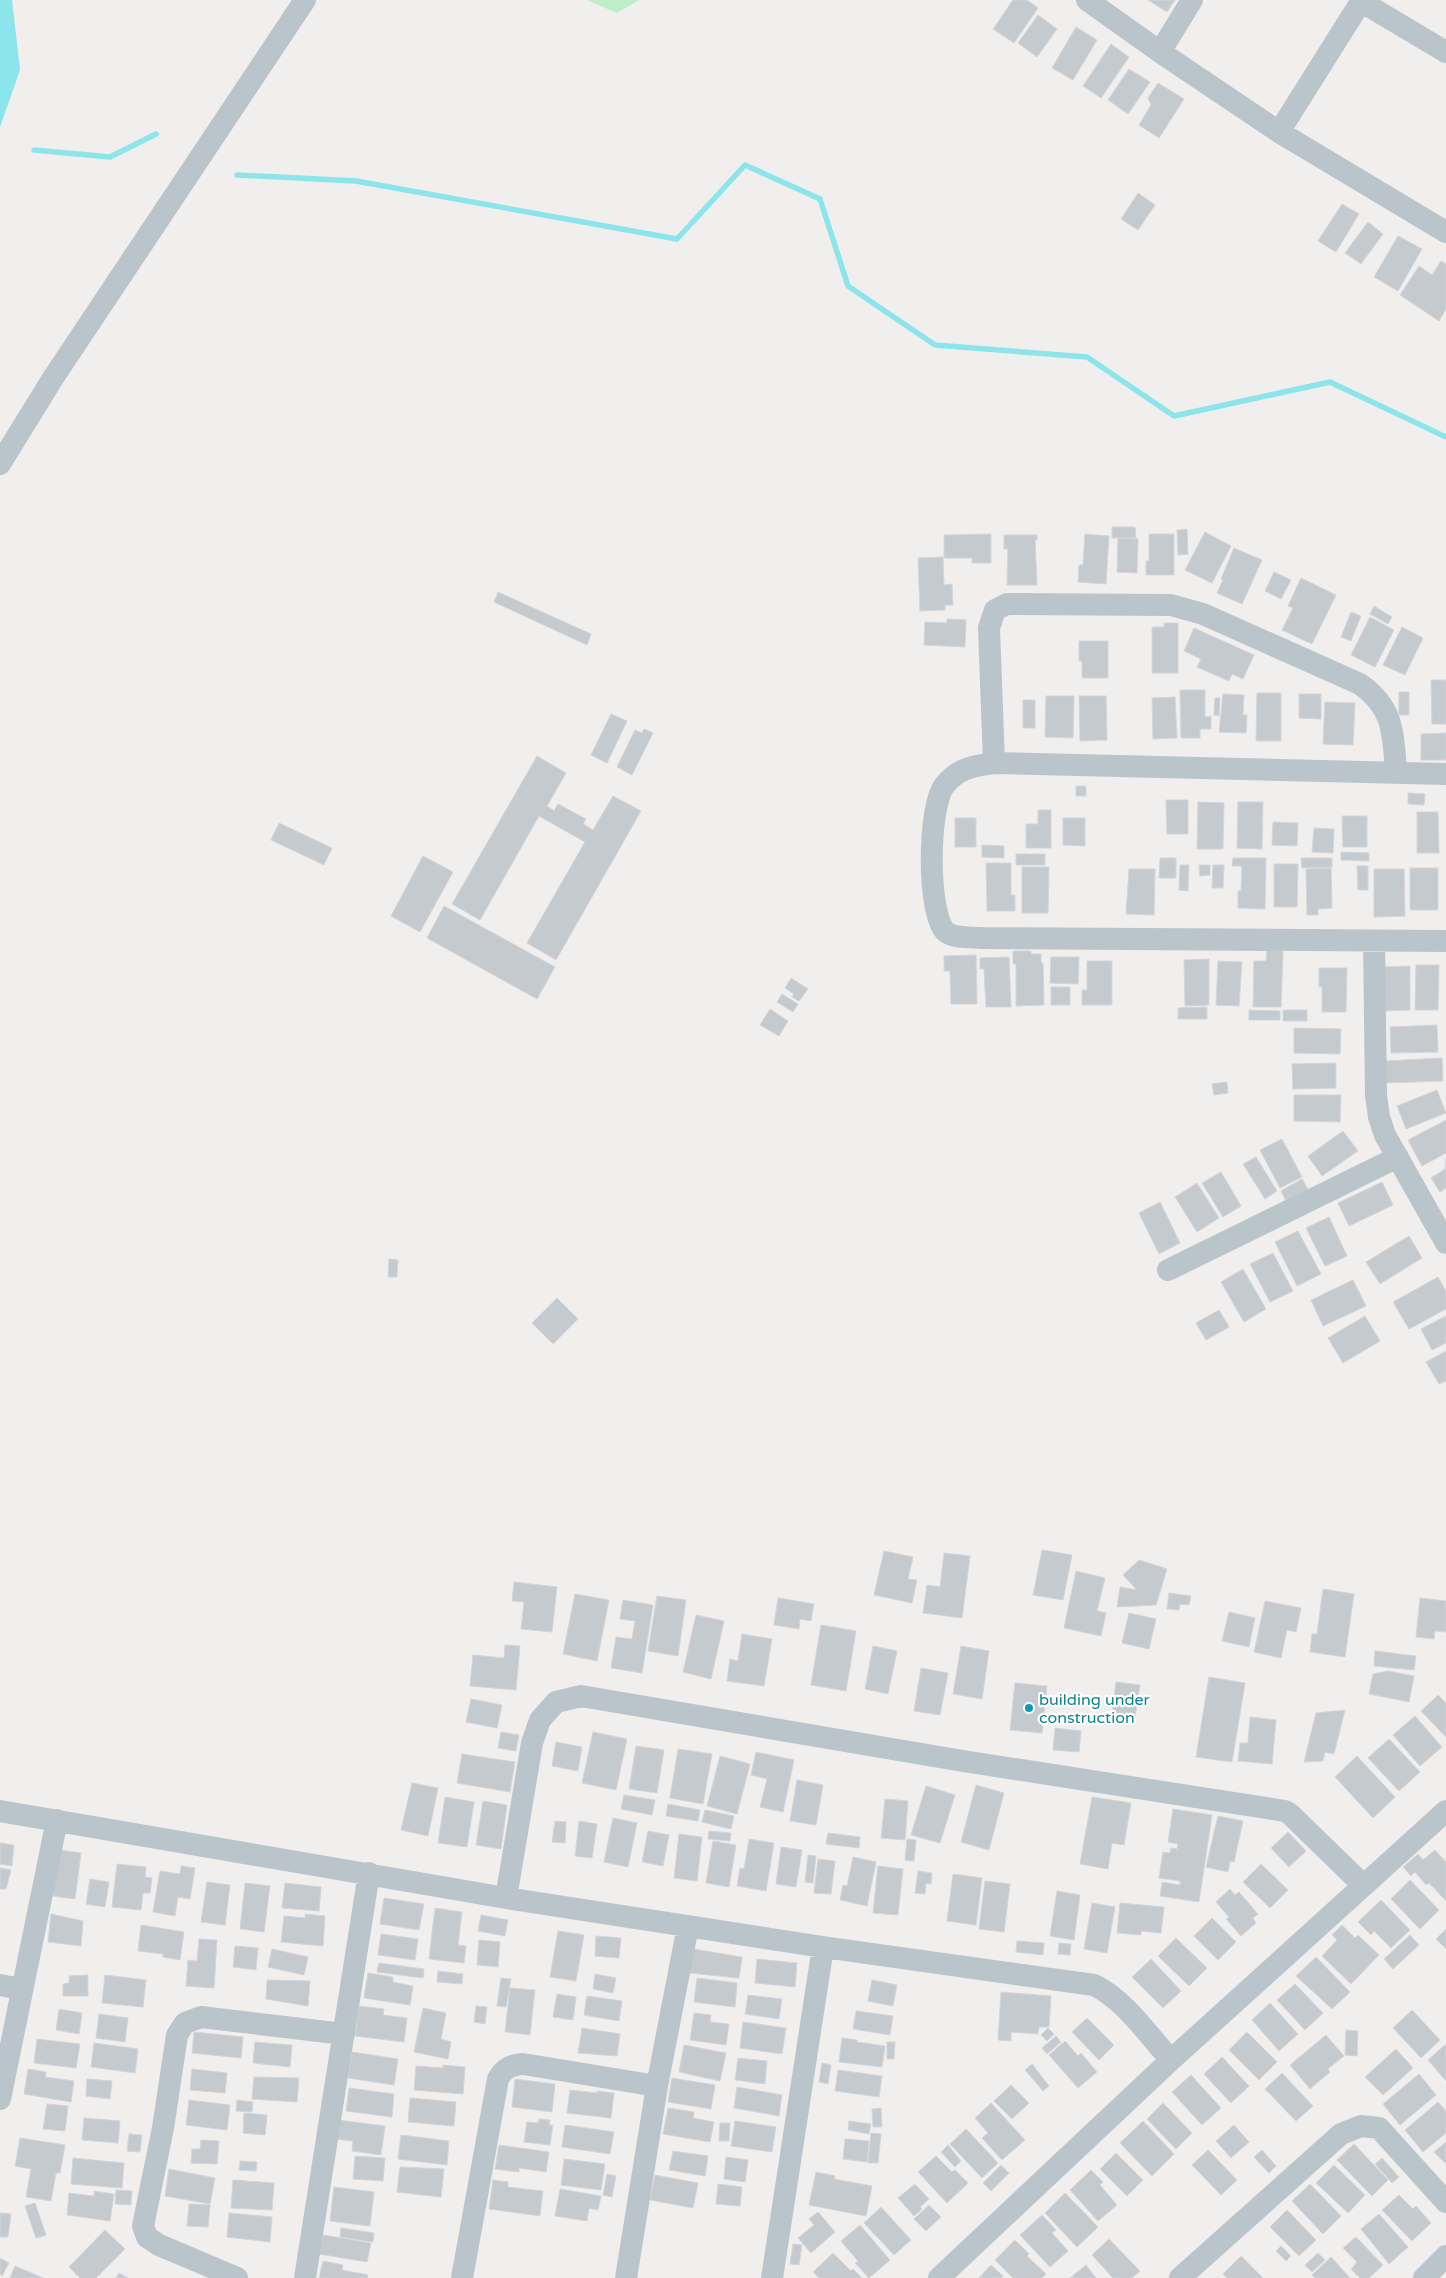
<svg xmlns="http://www.w3.org/2000/svg" width="1446" height="2278" viewBox="0 0 1446 2278" font-family="'Varela Round',sans-serif">
  <rect width="100%" height="100%" fill="#f1eeee"/>
  <path fill="#bdeec8" d="M587 0H639L617 13Z"/>
  <path fill="#8be5ea" d="M0 0H12L20 70 0 127Z"/>
  <g fill="none" stroke-linecap="round" stroke-linejoin="round">
    <path stroke="#8be5ea" stroke-width="5.5" d="M34 150 110 157 156 134
      M237 175 356 181 677 239 745 165 820 199 848 286 935 345 1087 357 1174 416 1330 382 1446 437"/>
  </g>
  <path fill="#c5cace" stroke="#d2d5da" d="M1013 0H1027L1038 8 1014 43 993 29Z
    M1148 0H1175L1167 12Z
    M1038 15 1057 29 1037 57 1018 43Z
    M1076 27 1097 40 1073 80 1052 68Z
    M1111 44 1129 57 1101 98 1083 86Z
    M1129 69 1150 82 1128 114 1108 100Z
    M1158 83 1184 99 1159 138 1139 125 1151 105 1148 98Z
    M1138 193 1155 205 1138 230 1121 219Z
    M1342 204 1359 214 1336 252 1318 241Z
    M1368 222 1383 234 1361 264 1345 253Z
    M1398 236 1422 249 1398 291 1374 277Z
    M1441 261 1446 264V309L1439 321 1400 295 1419 266 1432 275Z
    M1112 527H1135L1136 538H1112Z
    M1187 529 1188 554 1178 555 1177 530Z
    M1205 532 1231 546 1212 583 1185 570Z
    M991 534V563H972V558H944V535Z
    M1085 534 1109 536 1106 584 1078 582 1079 565H1083Z
    M1149 534H1174V575H1146V561H1149Z
    M1004 535H1037V540H1035L1037 585H1007L1008 549H1004Z
    M1118 538 1138 539 1137 573 1117 572Z
    M1234 548 1262 560 1242 604 1217 593 1223 580 1221 579Z
    M943 557 944 585 952 584 953 605H945V610L920 611 918 558Z
    M1274 572 1291 580 1281 599 1265 591Z
    M1301 578 1336 595 1312 644 1282 630 1293 608 1288 606Z
    M498 592 591 634 587 645 494 602Z
    M1374 606 1392 617 1388 624 1370 614Z
    M1351 612 1361 616 1351 641 1341 637Z
    M1370 617 1394 630 1375 667 1351 655Z
    M947 619 966 620 965 647 924 645 925 622 947 623Z
    M1164 623H1178V673H1152V627H1164Z
    M1402 627 1423 638 1405 675 1383 665Z
    M1194 628 1254 655 1243 679 1232 674 1229 681 1197 667 1201 659 1184 651Z
    M1079 641H1108V678H1082V661H1079Z
    M1431 680H1446V724H1432Z
    M1180 690H1205V717L1211 716V729H1200V738H1181Z
    M1399 692H1409V715H1399Z
    M1257 693H1281V741H1256Z
    M1223 694 1244 695 1243 715H1247L1246 733 1219 732Z
    M1299 694H1321V719L1299 718Z
    M1046 696H1074L1073 738 1045 737Z
    M1079 696H1106L1107 740 1080 741Z
    M1175 697 1177 738 1153 739 1152 698Z
    M1215 698H1220L1219 716 1214 715Z
    M1023 700H1035V728H1023Z
    M1325 702 1355 703 1353 745 1323 744Z
    M611 714 627 721 607 763 591 755Z
    M644 729 653 733 632 775 617 767 635 730 642 733Z
    M1446 733V760H1421V734Z
    M537 756 566 773 547 806 554 811 558 804 586 819 583 824 593 830 613 796 641 811 556 960 527 943 585 842 539 816 480 920 452 904Z
    M1076 786H1086V796H1076Z
    M1408 793 1425 794 1424 805 1408 804Z
    M1166 800H1188V834H1167Z
    M1198 802 1224 803 1223 849H1197Z
    M1238 802H1263L1262 849 1237 848Z
    M1038 810H1051V848H1026V824H1038Z
    M1417 812H1438L1439 853H1417Z
    M1342 816H1367V847H1343Z
    M955 818H976V847H955Z
    M1063 818H1085V846L1063 845Z
    M1273 822 1298 823 1297 846 1272 845Z
    M279 823 332 848 324 865 271 840Z
    M1314 828 1334 829 1333 853 1312 852Z
    M982 845 1004 846V858L982 857Z
    M1341 852 1369 853V861L1341 860Z
    M1016 854H1045V865H1016Z
    M423 856 453 872 420 932 391 916Z
    M1160 858H1176V878H1159Z
    M1233 858H1266L1265 909 1238 908V891H1241L1242 866H1232Z
    M1301 858H1332V867L1302 868Z
    M986 863H1011V895H1015V911H987Z
    M1274 864H1298L1297 907H1274Z
    M1180 865H1189L1188 891 1179 890Z
    M1199 865H1210V875L1200 876Z
    M1213 865H1224L1223 888H1212Z
    M1357 866H1368V890H1358Z
    M1022 867H1049L1048 913H1022Z
    M1331 868 1332 908 1318 909V915H1307L1306 869Z
    M1410 868H1438V910H1410Z
    M1129 869H1155L1154 915 1126 914Z
    M1374 869H1404L1405 916 1374 917Z
    M444 906 555 967 537 999 427 938Z
    M1267 950 1283 951 1281 1007H1253L1254 961H1266Z
    M1013 951H1031V954H1041V963H1043L1044 1005 1016 1006V964H1013Z
    M976 955 977 1004H951L950 971H944V956Z
    M1009 957 1011 1007H986L984 969H980V958Z
    M1051 957H1079L1078 984 1050 983Z
    M1209 959V1005L1185 1006 1184 960Z
    M1087 961H1112V1005H1082V990H1087Z
    M1218 961 1242 962 1239 1006 1216 1005Z
    M1416 965H1439L1438 1010H1415Z
    M1410 966V1010L1384 1011 1383 967Z
    M1319 968H1347L1346 1012H1322V987H1319Z
    M791 978 808 989 799 1001 792 997 794 994 785 988Z
    M1051 987H1070V1005H1051Z
    M782 994 798 1004 793 1012 777 1002Z
    M1207 1007V1019H1178V1008Z
    M770 1009 788 1021 779 1036 760 1025Z
    M1249 1010 1280 1011V1020H1249Z
    M1283 1010H1307V1021H1283Z
    M1437 1025 1438 1052 1391 1053 1390 1027Z
    M1294 1028 1341 1029 1340 1054 1294 1053Z
    M1442 1058 1443 1081 1385 1083V1061Z
    M1336 1063V1088L1293 1089 1292 1064Z
    M1227 1082 1228 1093 1214 1095 1212 1084Z
    M1437 1090 1446 1113 1406 1129 1397 1106Z
    M1294 1095H1341L1340 1122 1294 1121Z
    M1446 1120V1153L1422 1166 1408 1140Z
    M1343 1131 1358 1151 1322 1176 1308 1156Z
    M1282 1139 1302 1177 1280 1188 1260 1150Z
    M1256 1157 1277 1191 1265 1199 1243 1164Z
    M1446 1159V1188L1440 1192 1431 1178 1445 1169Z
    M1221 1172 1241 1206 1223 1217 1202 1183Z
    M1302 1179 1308 1189 1286 1201 1281 1191Z
    M1382 1182 1393 1205 1349 1226 1338 1203Z
    M1197 1183 1219 1218 1197 1232 1175 1197Z
    M1160 1202 1180 1243 1159 1254 1139 1213Z
    M1329 1217 1347 1256 1325 1266 1306 1228Z
    M1298 1231 1321 1274 1297 1286 1275 1242Z
    M1409 1236 1422 1258 1380 1284 1366 1262Z
    M1273 1253 1293 1291 1270 1302 1250 1264Z
    M389 1259 398 1260 397 1277H388Z
    M1243 1269 1266 1309 1244 1322 1221 1282Z
    M1438 1277 1446 1291V1309L1409 1329 1393 1302Z
    M1353 1280 1366 1306 1323 1326 1311 1300Z
    M557 1298 578 1319 553 1344 532 1323Z
    M1219 1310 1229 1327 1206 1340 1196 1323Z
    M1365 1316 1380 1341 1343 1363 1328 1338Z
    M1446 1316V1343L1432 1350 1421 1329Z
    M1446 1351V1381L1439 1384 1426 1362Z
    M1042 1550 1072 1555 1063 1600 1033 1595Z
    M884 1551 913 1557 908 1579 917 1580 912 1603 874 1595Z
    M944 1553 970 1556 962 1618 923 1613 927 1585 940 1587Z
    M1139 1560 1167 1569 1156 1605 1117 1607 1120 1587 1137 1590 1123 1575Z
    M1076 1571 1105 1578 1097 1611 1106 1613 1101 1636 1064 1628Z
    M514 1582 557 1587 552 1632 521 1629 524 1602 512 1601Z
    M1323 1589 1354 1594 1345 1657 1310 1652 1312 1634H1317Z
    M1169 1593 1191 1596 1189 1605 1180 1604 1179 1610 1167 1609Z
    M575 1594 609 1600 597 1661 563 1654Z
    M657 1596 686 1600 678 1656 648 1651Z
    M778 1598 814 1604 811 1621 800 1619 799 1629 774 1625Z
    M1420 1598 1446 1601V1632L1435 1631 1434 1639 1416 1637Z
    M623 1600 653 1605 642 1673 611 1668 616 1637 632 1639 635 1621 620 1619Z
    M1265 1601 1301 1608 1296 1632 1287 1630 1281 1658 1254 1652Z
    M1229 1612 1255 1618 1249 1647 1222 1641Z
    M1129 1613 1156 1619 1149 1649 1122 1643Z
    M696 1615 724 1621 711 1679 683 1672Z
    M821 1625 856 1631 846 1691 811 1685Z
    M742 1634 772 1639 764 1686 727 1681 730 1659 738 1661Z
    M505 1645 520 1646 516 1690 470 1686 473 1655 504 1658Z
    M873 1646 897 1651 888 1694 865 1689Z
    M961 1646 989 1651 982 1699 953 1694Z
    M1375 1651 1416 1656 1414 1670 1374 1666Z
    M921 1668 948 1673 940 1715 914 1711Z
    M1388 1671 1414 1676 1409 1702 1369 1694 1373 1674Z
    M1209 1677 1245 1683 1232 1762 1196 1757Z
    M1116 1682 1140 1685 1134 1724 1111 1721Z
    M1015 1683 1047 1686 1042 1733 1010 1730Z
    M1438 1695 1446 1703V1737L1421 1711Z
    M471 1699 502 1705 497 1728 466 1722Z
    M1345 1710 1334 1754 1325 1752 1323 1761 1304 1762 1316 1713Z
    M1415 1716 1442 1747 1420 1766 1393 1735Z
    M1250 1717 1276 1720 1272 1764 1238 1761 1240 1743H1248Z
    M1055 1728 1081 1731 1079 1752 1053 1750Z
    M501 1732 519 1735 516 1751 498 1748Z
    M593 1732 627 1739 616 1790 582 1783Z
    M1389 1739 1420 1772 1399 1791 1368 1758Z
    M556 1742 582 1747 578 1771 552 1766Z
    M636 1746 664 1750 657 1793 629 1789Z
    M678 1749 712 1754 703 1804 670 1798Z
    M756 1752 794 1760 783 1812 760 1807 767 1779 751 1775Z
    M462 1754 515 1762 510 1792 457 1783Z
    M720 1756 750 1764 737 1814 707 1806Z
    M1357 1756 1395 1797 1373 1818 1335 1777Z
    M797 1780 823 1785 816 1825 790 1821Z
    M412 1783 438 1788 428 1836 401 1830Z
    M976 1785 1004 1793 989 1850 961 1842Z
    M926 1786 955 1795 940 1843 911 1835Z
    M624 1795 655 1800 652 1815 621 1809Z
    M445 1797 474 1802 467 1847 438 1843Z
    M1092 1797 1131 1803 1124 1845 1112 1843 1108 1869 1080 1864Z
    M885 1799 908 1801 905 1840 881 1838Z
    M483 1801 507 1805 501 1849 476 1845Z
    M668 1804 700 1810 698 1821 666 1816Z
    M1173 1809 1212 1815 1199 1902 1160 1896 1162 1882 1180 1885V1881L1159 1878 1163 1852 1170 1853 1171 1848 1177 1849 1178 1844 1168 1842Z
    M705 1810 734 1816 731 1829 702 1822Z
    M1218 1816 1243 1821 1234 1862 1230 1861 1228 1872 1206 1867Z
    M613 1818 637 1823 628 1867 604 1862Z
    M555 1821 566 1822 565 1843 552 1842Z
    M579 1821 597 1824 592 1858 575 1856Z
    M648 1831 669 1835 663 1866 642 1862Z
    M709 1831 731 1833 730 1841 708 1839Z
    M1288 1832 1306 1851 1289 1867 1271 1848Z
    M828 1833 860 1837 859 1848 826 1844Z
    M679 1834 702 1837 697 1881 674 1878Z
    M749 1839 774 1843 766 1891 737 1886 740 1868 744 1869Z
    M907 1839 916 1840 914 1861 905 1860Z
    M713 1841 736 1845 729 1887 706 1883Z
    M0 1843 14 1845 12 1866 0 1864Z
    M781 1847 802 1850 796 1887 776 1884Z
    M54 1849 81 1853 75 1899 53 1896Z
    M1435 1850 1446 1862V1901L1429 1883 1426 1885 1415 1872 1411 1876 1403 1867 1418 1854 1423 1860Z
    M808 1855 816 1856 813 1883 805 1882Z
    M853 1857 876 1862 867 1906 840 1900 843 1885 847 1886Z
    M818 1859 835 1861 831 1894 814 1893Z
    M117 1864 146 1867 145 1877 152 1878 150 1893H143L141 1910 112 1907Z
    M1261 1864 1288 1890 1270 1908 1243 1882Z
    M181 1866 195 1868 190 1899 178 1897 175 1916 153 1912 160 1871 180 1874Z
    M878 1866 903 1869 898 1915 873 1913Z
    M0 1868 11 1870 6 1889H0Z
    M918 1871 932 1873 931 1884 926 1883 925 1894 915 1893Z
    M953 1874 982 1878 976 1925 947 1921Z
    M90 1879 109 1882 105 1907 86 1904Z
    M1410 1880 1439 1910 1420 1929 1391 1899Z
    M985 1881 1010 1884 1004 1932 979 1929Z
    M207 1882 230 1885 225 1925 201 1922Z
    M245 1883 270 1886 264 1932 240 1929Z
    M285 1883 321 1887 319 1911 282 1908Z
    M1230 1889 1235 1895 1239 1892 1258 1914 1253 1918 1256 1923 1241 1936 1226 1919 1229 1917 1216 1902Z
    M1057 1891 1080 1895 1074 1940 1050 1936Z
    M384 1898 424 1904 419 1930 380 1924Z
    M1381 1900 1410 1930 1391 1948 1374 1931 1371 1935 1358 1922Z
    M1092 1903 1115 1907 1107 1953 1084 1949Z
    M1120 1903 1164 1907 1161 1933 1141 1931V1935L1117 1933Z
    M435 1908 462 1912 458 1945 466 1946 464 1963 429 1959Z
    M51 1914 83 1921 81 1946 48 1942Z
    M305 1914 325 1916 323 1946 281 1942 284 1916 305 1918Z
    M481 1915 508 1920 505 1936 478 1931Z
    M1212 1918 1236 1942 1218 1960 1194 1936Z
    M141 1925 184 1932 180 1960 163 1957V1954L138 1951Z
    M1342 1925 1355 1938 1358 1935 1379 1955 1351 1984 1322 1956 1337 1940 1332 1935Z
    M1446 1929V1949L1436 1939Z
    M558 1931 584 1935 576 1981 550 1977Z
    M381 1934 418 1939 415 1960 378 1955Z
    M1410 1935 1419 1945 1393 1969 1384 1959Z
    M596 1936 621 1938 619 1958 595 1956Z
    M1176 1938 1207 1968 1189 1986 1158 1956Z
    M199 1939 217 1940 214 1988 186 1986 188 1960 197 1961Z
    M479 1940 500 1942 498 1967 477 1965Z
    M1017 1941 1044 1943 1043 1955 1016 1952Z
    M1059 1943 1071 1944 1070 1955 1058 1954Z
    M235 1946 258 1948 256 1970 233 1967Z
    M272 1949 308 1957 304 1975 268 1967Z
    M693 1949 742 1957 739 1978 689 1973Z
    M1316 1957 1350 1992 1332 2009 1296 1976Z
    M757 1959 797 1963 795 1987 755 1983Z
    M1151 1959 1181 1991 1163 2008 1132 1977Z
    M379 1963 424 1969 423 1978 377 1972Z
    M438 1971 463 1974 462 1984 437 1982Z
    M368 1973 393 1977V1982L413 1986 410 2005 364 1998Z
    M595 1974 616 1978 613 1993 593 1989Z
    M88 1975V1996H63V1984L69 1983V1976Z
    M105 1975 146 1980 143 2007 102 2003Z
    M501 1978 511 1979 506 2007 497 2006Z
    M697 1978 737 1983 735 2007 694 2002Z
    M267 1980 310 1981 308 2006 266 1999Z
    M872 1980 897 1985 893 2006 868 2001Z
    M1295 1984 1323 2013 1305 2030 1277 2000Z
    M510 1988 535 1990 530 2035 505 2032Z
    M1001 1992 1051 1996 1049 2027H1039L1038 2034 1011 2032V2041L998 2040Z
    M557 1994 576 1997 573 2020 553 2017Z
    M748 1995 782 1999 779 2019 745 2014Z
    M587 1996 622 2001 619 2021 584 2015Z
    M1270 2003 1298 2034 1279 2051 1252 2020Z
    M359 2006 384 2009 383 2015 407 2018 404 2042 355 2036Z
    M476 2006 487 2007 485 2024 474 2022Z
    M423 2008 446 2013 441 2039 451 2042 448 2059 414 2052Z
    M59 2009 82 2013 79 2034 56 2030Z
    M1412 2010 1440 2040 1421 2058 1393 2028Z
    M856 2011 893 2016 890 2035 853 2029Z
    M694 2013 711 2015 710 2022 729 2024 726 2045 690 2040Z
    M99 2014 128 2018 125 2042 96 2038Z
    M1087 2018 1114 2045 1099 2060 1072 2032Z
    M743 2022 786 2028 782 2054 740 2048Z
    M582 2028 620 2034 617 2056 578 2053Z
    M1048 2028 1054 2034 1047 2041 1041 2035Z
    M1346 2030 1358 2031 1357 2056 1345 2055Z
    M194 2032 243 2037 241 2058 192 2053Z
    M1247 2032 1277 2062 1259 2080 1229 2050Z
    M1326 2035 1344 2056 1328 2069 1330 2072 1310 2089 1290 2065Z
    M1056 2036 1061 2042 1047 2054 1042 2048Z
    M842 2038 857 2040V2042L885 2046 882 2067 839 2062Z
    M37 2039 80 2044 76 2068 34 2063Z
    M1065 2041 1078 2056 1081 2053 1097 2072 1078 2088 1049 2055Z
    M255 2042 292 2045 290 2067 253 2063Z
    M887 2042H895L894 2059H887Z
    M94 2043 138 2049 135 2073 91 2067Z
    M1446 2044V2081L1428 2060Z
    M684 2045 726 2053 720 2081 679 2072Z
    M1396 2049 1413 2068 1383 2095 1365 2077Z
    M352 2052 398 2059 394 2085 348 2078Z
    M1222 2057 1249 2086 1231 2103 1204 2074Z
    M738 2058 767 2061 765 2084 735 2080Z
    M822 2063 831 2065 828 2084 819 2082Z
    M1032 2064 1049 2086 1043 2091 1025 2070Z
    M443 2065 465 2067 463 2094 414 2090 416 2066 443 2068Z
    M28 2069 46 2072 45 2077 74 2081 71 2102 24 2094Z
    M192 2069 227 2073 225 2093 190 2090Z
    M838 2070 882 2076 879 2097 835 2091Z
    M1282 2073 1313 2106 1296 2121 1265 2089Z
    M1419 2074 1436 2095 1400 2125 1383 2104Z
    M1191 2075 1221 2108 1202 2125 1172 2092Z
    M254 2077 299 2078 297 2102 252 2099Z
    M672 2078 715 2085 711 2109 668 2102Z
    M87 2079 112 2081 110 2099 86 2096Z
    M515 2079 555 2084 552 2112 512 2107Z
    M1011 2085 1029 2103 1012 2119 994 2101Z
    M737 2087 782 2095 779 2116 734 2108Z
    M349 2088 394 2094 392 2117 346 2111Z
    M570 2090 597 2093V2091L614 2093 611 2118 567 2113Z
    M410 2098 456 2102 454 2126 408 2122Z
    M189 2100 230 2105 227 2130 186 2125Z
    M237 2100 253 2102 252 2112 236 2111Z
    M1438 2102 1446 2111V2133L1423 2152 1405 2130Z
    M991 2103 1025 2140 1002 2160 982 2138 988 2133 975 2118Z
    M1163 2103 1192 2133 1176 2149 1147 2119Z
    M47 2104 68 2106 65 2131 43 2129Z
    M668 2108 694 2112 693 2118 714 2122 710 2142 663 2134Z
    M881 2108 882 2127H873L872 2109Z
    M244 2113 267 2115 265 2135 243 2133Z
    M84 2118 120 2121 118 2143 82 2140Z
    M539 2119 550 2120 549 2125H553L550 2145 524 2142 527 2122 538 2123Z
    M338 2120 385 2126 381 2155 352 2151 353 2141 336 2139Z
    M735 2121 776 2127 772 2152 731 2146Z
    M849 2121 871 2124 869 2134 848 2130Z
    M1143 2121 1174 2154 1152 2176 1120 2143Z
    M720 2123H730L729 2141H719Z
    M565 2125 614 2132 610 2154 562 2147Z
    M1234 2125 1249 2142 1231 2158 1216 2141Z
    M966 2129 998 2163 982 2178 950 2144Z
    M871 2133 881 2134 878 2163H868Z
    M129 2134 142 2135 140 2152 127 2151Z
    M401 2135 449 2141 447 2165 398 2159Z
    M20 2138 65 2145 60 2173H56L51 2201 26 2197 31 2169 15 2166Z
    M845 2139 869 2141 867 2162 843 2159Z
    M201 2140 219 2141 217 2164 191 2163 192 2149H200Z
    M1446 2142V2164L1434 2152Z
    M1354 2144 1388 2180 1372 2196 1337 2160Z
    M499 2145 549 2152 546 2172 519 2168V2172L495 2169Z
    M948 2145 961 2161 955 2167 941 2152Z
    M1208 2150 1237 2180 1221 2195 1192 2165Z
    M1262 2150 1276 2166 1269 2173 1254 2157Z
    M673 2151 708 2156 705 2176 669 2170Z
    M1116 2153 1143 2180 1127 2196 1100 2169Z
    M355 2156 385 2158 383 2181 353 2179Z
    M936 2156 952 2172 955 2170 968 2183 947 2203 918 2172Z
    M726 2157 748 2160 745 2182 724 2179Z
    M73 2158 124 2163 122 2188 71 2184Z
    M1382 2158 1399 2177 1392 2183 1375 2164Z
    M564 2159 605 2164 601 2190 561 2185Z
    M240 2161 257 2162 256 2171 239 2170Z
    M1001 2165 1009 2173 991 2191 983 2183Z
    M1334 2165 1365 2195 1348 2213 1316 2183Z
    M400 2167 444 2169 441 2197 397 2192Z
    M169 2169 215 2178 210 2204 165 2196Z
    M1091 2170 1103 2182 1100 2185 1117 2205 1098 2221 1070 2190Z
    M816 2172 835 2176 834 2179 872 2186 866 2216 809 2205Z
    M607 2174 616 2176 612 2197 603 2195Z
    M655 2175 698 2183 693 2208 650 2200Z
    M233 2180 274 2183 272 2210 231 2208Z
    M493 2180 508 2182V2187L543 2191 540 2216 489 2209Z
    M718 2184 742 2187 740 2206 716 2204Z
    M915 2184 929 2199 920 2207 922 2209 914 2216 898 2198Z
    M1310 2184 1341 2216 1323 2234 1292 2201Z
    M334 2187 374 2192 370 2226 330 2221Z
    M560 2189 601 2196 598 2210 589 2208 587 2221 555 2216Z
    M116 2190 132 2191 131 2205 115 2204Z
    M94 2191 114 2194 110 2221 67 2215 69 2193 94 2196Z
    M1065 2193 1098 2227 1077 2247 1045 2213Z
    M1399 2195 1413 2209 1416 2206 1431 2223 1412 2241 1382 2210Z
    M35 2203 46 2235 36 2238 25 2206Z
    M189 2204 210 2205 208 2227 187 2226Z
    M929 2205 941 2217 926 2231 914 2219Z
    M881 2207 911 2240 894 2255 864 2223Z
    M1287 2210 1316 2240 1299 2256 1270 2227Z
    M818 2212 835 2232 811 2253 798 2238 814 2225 809 2219Z
    M0 2213 11 2214 8 2237H0Z
    M229 2213 272 2217 270 2242 227 2237Z
    M1379 2214 1408 2247 1389 2264 1361 2229Z
    M1042 2215 1056 2230 1052 2233 1068 2251 1050 2267 1020 2235Z
    M860 2225 890 2260 869 2278 855 2263 858 2261 841 2241Z
    M341 2228 374 2233 373 2242 340 2237Z
    M105 2230 125 2249 96 2278H80L69 2267Z
    M323 2235 371 2243 367 2262 319 2254Z
    M1356 2237 1383 2265 1369 2278H1360L1351 2269 1357 2262 1343 2248Z
    M1109 2239 1140 2271 1132 2278H1113L1092 2255Z
    M1015 2240 1029 2254 1027 2256 1046 2274 1042 2278H1013L995 2260Z
    M793 2244 802 2245 799 2265 790 2264Z
    M1281 2246 1291 2256 1286 2261 1276 2251Z
    M833 2253 851 2271 853 2269 862 2278H819L813 2272Z
    M1318 2253 1325 2260 1312 2272 1305 2265Z
    M1241 2256 1263 2278H1227L1223 2274Z
    M1331 2257 1350 2278H1315L1312 2275Z
    M0 2258 9 2263 2 2276 0 2274Z
    M323 2261 343 2265 342 2270 368 2275 367 2278H319Z
    M991 2265 1003 2276 1001 2278H979Z
    M1086 2265 1096 2278H1070Z
    M15 2266 43 2278H10Z
    M119 2273 128 2278H116Z"/>
  <g fill="none" stroke-linecap="round" stroke-linejoin="round">
    <path stroke="#bac5cb" stroke-width="22" d="M1087 0 1160 52 1279 132 1446 232
      M1362 2 1446 52
      M1160 52 1192 0
      M1279 132 1362 0
      M0 464 53 378 305 0
      M994 763 989 628 995 610 1007 604 1171 605 1203 614 1360 684C1394 708 1393 733 1396 772
      M1446 774 994 763C973 766 958 768 944 786 928 808 927 911 945 931 953 939 971 937 982 938L1446 941
      M1374 941 1376 1096 1379 1117 1385 1135 1446 1243
      M1168 1270 1398 1157
      M0 1811 506 1898 823 1947 1094 1985C1125 2000 1148 2035 1171 2060
      M506 1898 532 1743 540 1720 556 1702 581 1696 963 1761 1285 1811 1290 1814 1363 1885
      M0 1985 21 1989
      M0 2099 57 1820
      M237 2278 159 2245 147 2237 143 2226 163 2128 177 2035 185 2023 201 2017 344 2034
      M305 2278 369 1873
      M462 2278 498 2079C504 2068 511 2065 523 2064L657 2086
      M626 2278 657 2086 688 1926
      M772 2278 823 1947
      M939 2278 1171 2060 1446 1811
      M1180 2278 1341 2134 1361 2126 1379 2128 1446 2202
      M1424 2278 1446 2256"/>
  </g>
  <circle fill="#0f9aa8" stroke="#fff" stroke-width="2" cx="1029" cy="1708" r="5"/>
  <g text-anchor="middle" stroke-width="4.5" stroke-linejoin="round" paint-order="stroke">
    <g font-size="16" fill="#0d838f" stroke="#fff" text-anchor="start">
      <text x="1039" y="1705">building under<tspan x="1039" dy="18">construction</tspan></text>
    </g>
  </g>
</svg>
